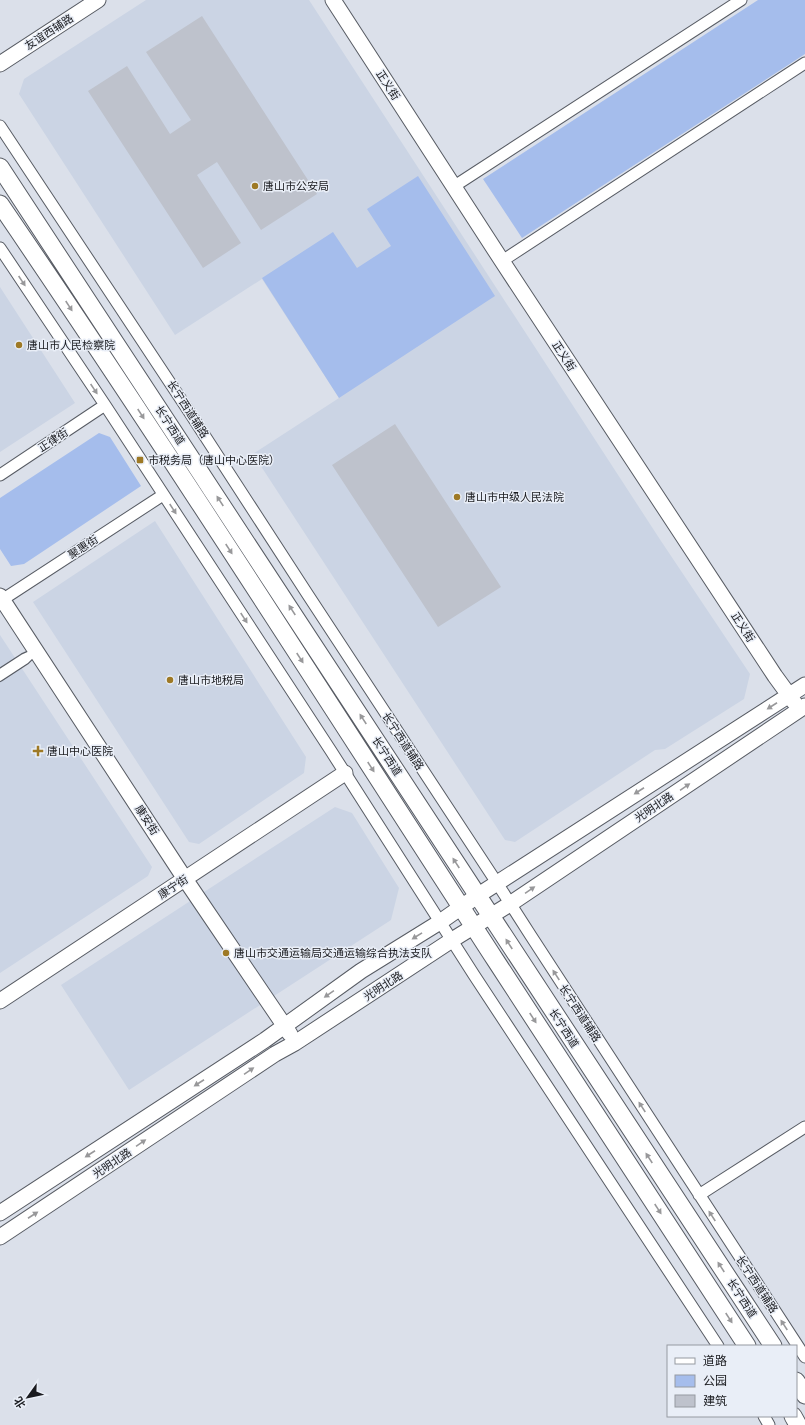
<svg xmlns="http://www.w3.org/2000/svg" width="805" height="1425" viewBox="0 0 805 1425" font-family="'Titillium Web','Noto Sans SC',sans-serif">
  <rect width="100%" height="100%" fill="#dbe0ea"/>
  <path fill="#cbd4e4" d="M146 0H309L661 541 750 674 744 699 665 749 655 750 515 842 505 840 253 454 339 398 262 279 175 335 19 94 24 79Z
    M0 287 75 403 0 452Z
    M155 521 306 757 304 773 199 844 189 842 33 602Z
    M0 635 152 867 148 876 0 973Z
    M335 807 352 813 399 888 391 920 129 1090 61 985Z"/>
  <path fill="#a5bdec" d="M758 0H805V54L522 238 483 179Z
    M418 176 495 296 339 398 262 278 333 232 357 268 391 246 367 209Z
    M99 433 110 437 141 486 24 564 11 566 0 549V498Z"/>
  <path fill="#bec2cc" d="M202 16 317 194 261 230 217 162 197 175 241 243 203 268 88 91 127 66 170 134 191 120 146 52Z
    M395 424 501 587 438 627 332 465Z"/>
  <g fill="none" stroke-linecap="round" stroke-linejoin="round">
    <g stroke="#585c64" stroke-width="8">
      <path id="lane" d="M0 672 23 657 32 653
        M0 678 26 661 35 652"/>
    </g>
    <g stroke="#585c64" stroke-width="13">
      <path id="street" d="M0 126 188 410 308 595 497 883 531 936 805 1357
        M453 187 741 0
        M0 248 105 405 331 751 474 975 718 1346
        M502 261 805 63
        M0 475 105 405
        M2 600 163 495
        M699 1195 805 1127
        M764 1416 769 1425"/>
    </g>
    <g stroke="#585c64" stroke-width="17">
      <path id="secondary" d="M333 0 502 261 775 676 794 702
        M0 64 98 0
        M0 596 185 879 290 1034
        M0 1001 345 773
        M0 1213 265 1040 361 971 440 922 477 896 805 685
        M0 1237 275 1054 295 1043 452 940 510 904 805 706"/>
    </g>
    <g stroke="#585c64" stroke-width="19">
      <path id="primary" d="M0 167C260 558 515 953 773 1346
        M0 204C170 453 332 708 496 961 579 1090 663 1218 747 1346
        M796 1381 805 1395
        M793 1416 798 1425"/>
    </g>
    <use href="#lane" stroke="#fff" stroke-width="5.5"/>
    <use href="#street" stroke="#fff" stroke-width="11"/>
    <use href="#secondary" stroke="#fff" stroke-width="15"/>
    <use href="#primary" stroke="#fff" stroke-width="17"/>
  </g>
  <defs><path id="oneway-solid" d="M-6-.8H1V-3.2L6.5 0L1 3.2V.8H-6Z"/></defs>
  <g fill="#98989a">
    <use href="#oneway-solid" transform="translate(22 281) rotate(56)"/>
    <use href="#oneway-solid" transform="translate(69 306) rotate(57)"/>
    <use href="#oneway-solid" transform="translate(94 389) rotate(56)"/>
    <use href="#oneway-solid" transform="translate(141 414) rotate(57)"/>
    <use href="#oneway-solid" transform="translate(220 501) rotate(-123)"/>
    <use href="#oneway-solid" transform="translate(173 509) rotate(57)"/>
    <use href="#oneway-solid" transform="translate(229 549) rotate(57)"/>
    <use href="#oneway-solid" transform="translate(292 610) rotate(-123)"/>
    <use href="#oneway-solid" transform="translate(244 618) rotate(57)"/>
    <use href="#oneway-solid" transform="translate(300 658) rotate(57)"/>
    <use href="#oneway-solid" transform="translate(772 706) rotate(147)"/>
    <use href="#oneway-solid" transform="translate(363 719) rotate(-123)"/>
    <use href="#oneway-solid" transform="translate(371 767) rotate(57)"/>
    <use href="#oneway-solid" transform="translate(685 787) rotate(-34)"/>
    <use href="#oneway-solid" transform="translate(639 791) rotate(147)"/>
    <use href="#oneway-solid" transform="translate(456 863) rotate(-123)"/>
    <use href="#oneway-solid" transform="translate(530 890) rotate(-34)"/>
    <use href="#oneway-solid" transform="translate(417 936) rotate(148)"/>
    <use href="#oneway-solid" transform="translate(509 944) rotate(-123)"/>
    <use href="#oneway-solid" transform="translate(556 975) rotate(-123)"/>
    <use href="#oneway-solid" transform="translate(329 994) rotate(145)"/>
    <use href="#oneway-solid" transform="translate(533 1018) rotate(57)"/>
    <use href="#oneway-solid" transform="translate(249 1071) rotate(-34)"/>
    <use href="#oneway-solid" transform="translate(199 1083) rotate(147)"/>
    <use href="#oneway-solid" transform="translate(642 1107) rotate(-123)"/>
    <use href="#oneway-solid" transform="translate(141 1143) rotate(-34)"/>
    <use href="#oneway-solid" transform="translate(90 1154) rotate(147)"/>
    <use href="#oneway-solid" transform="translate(649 1158) rotate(-123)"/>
    <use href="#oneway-solid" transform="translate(658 1209) rotate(57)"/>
    <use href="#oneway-solid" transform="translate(33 1215) rotate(-33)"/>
    <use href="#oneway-solid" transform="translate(712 1216) rotate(-123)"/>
    <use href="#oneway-solid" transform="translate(721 1267) rotate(-123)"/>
    <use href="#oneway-solid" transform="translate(729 1318) rotate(57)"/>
    <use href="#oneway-solid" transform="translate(784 1325) rotate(-123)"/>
  </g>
  <g fill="#9e7925" stroke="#e9eef7" stroke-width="1.5">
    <circle cx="255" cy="186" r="4"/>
    <circle cx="19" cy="345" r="4"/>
    <rect x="136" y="456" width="8" height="8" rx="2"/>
    <circle cx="457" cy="497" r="4"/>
    <circle cx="170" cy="680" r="4"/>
    <path d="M36 745h4v4h4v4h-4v4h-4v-4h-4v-4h4z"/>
    <circle cx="226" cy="953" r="4"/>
  </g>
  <g text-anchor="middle" stroke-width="3" stroke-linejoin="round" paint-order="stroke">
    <g font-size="11" fill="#1a1b1f" stroke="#e9eef7">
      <text transform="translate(49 32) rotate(-33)" y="4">友谊西辅路</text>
      <text transform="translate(388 85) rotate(57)" y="4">正义街</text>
      <text transform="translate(564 356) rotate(57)" y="4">正义街</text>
      <text transform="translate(188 409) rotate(57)" y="4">长宁西道辅路</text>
      <text transform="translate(170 425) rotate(57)" y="4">长宁西道</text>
      <text transform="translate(53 440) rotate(-33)" y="4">正律街</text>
      <text transform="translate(83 547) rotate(-33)" y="4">聚惠街</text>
      <text transform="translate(743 627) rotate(57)" y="4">正义街</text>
      <text transform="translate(403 741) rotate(57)" y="4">长宁西道辅路</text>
      <text transform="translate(387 756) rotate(57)" y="4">长宁西道</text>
      <text transform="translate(654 807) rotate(-34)" y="4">光明北路</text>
      <text transform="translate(147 820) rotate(57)" y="4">康安街</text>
      <text transform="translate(173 887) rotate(-33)" y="4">康宁街</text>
      <text transform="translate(383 986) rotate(-33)" y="4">光明北路</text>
      <text transform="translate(580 1013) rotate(57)" y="4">长宁西道辅路</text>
      <text transform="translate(564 1028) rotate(57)" y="4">长宁西道</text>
      <text transform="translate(112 1163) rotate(-34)" y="4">光明北路</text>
      <text transform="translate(757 1284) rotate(57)" y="4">长宁西道辅路</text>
      <text transform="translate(742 1298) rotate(57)" y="4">长宁西道</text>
    </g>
    <g font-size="11" fill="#1a1b1f" stroke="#e9eef7" text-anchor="start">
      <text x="263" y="190">唐山市公安局</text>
      <text x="27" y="349">唐山市人民检察院</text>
      <text x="148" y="464">市税务局（唐山中心医院）</text>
      <text x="465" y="501">唐山市中级人民法院</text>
      <text x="178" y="684">唐山市地税局</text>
      <text x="47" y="755">唐山中心医院</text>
      <text x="234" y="957">唐山市交通运输局交通运输综合执法支队</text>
    </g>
  </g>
  <rect x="667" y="1345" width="130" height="72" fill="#e9eef7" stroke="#969aa1"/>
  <rect x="675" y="1358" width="20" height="6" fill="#ffffff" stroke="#969aa1"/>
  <text x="703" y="1365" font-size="12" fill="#1a1b1f">道路</text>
  <rect x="675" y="1375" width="20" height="12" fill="#a5bdec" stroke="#969aa1"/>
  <text x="703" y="1385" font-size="12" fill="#1a1b1f">公园</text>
  <rect x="675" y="1395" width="20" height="12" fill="#bec2cc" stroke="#969aa1"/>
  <text x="703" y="1405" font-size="12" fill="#1a1b1f">建筑</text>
  <g transform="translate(28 1397) rotate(237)" stroke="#e9eef7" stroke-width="3" paint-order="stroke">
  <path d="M0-3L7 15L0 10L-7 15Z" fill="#1a1b1f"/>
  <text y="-6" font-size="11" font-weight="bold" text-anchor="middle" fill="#1a1b1f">北</text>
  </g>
</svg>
